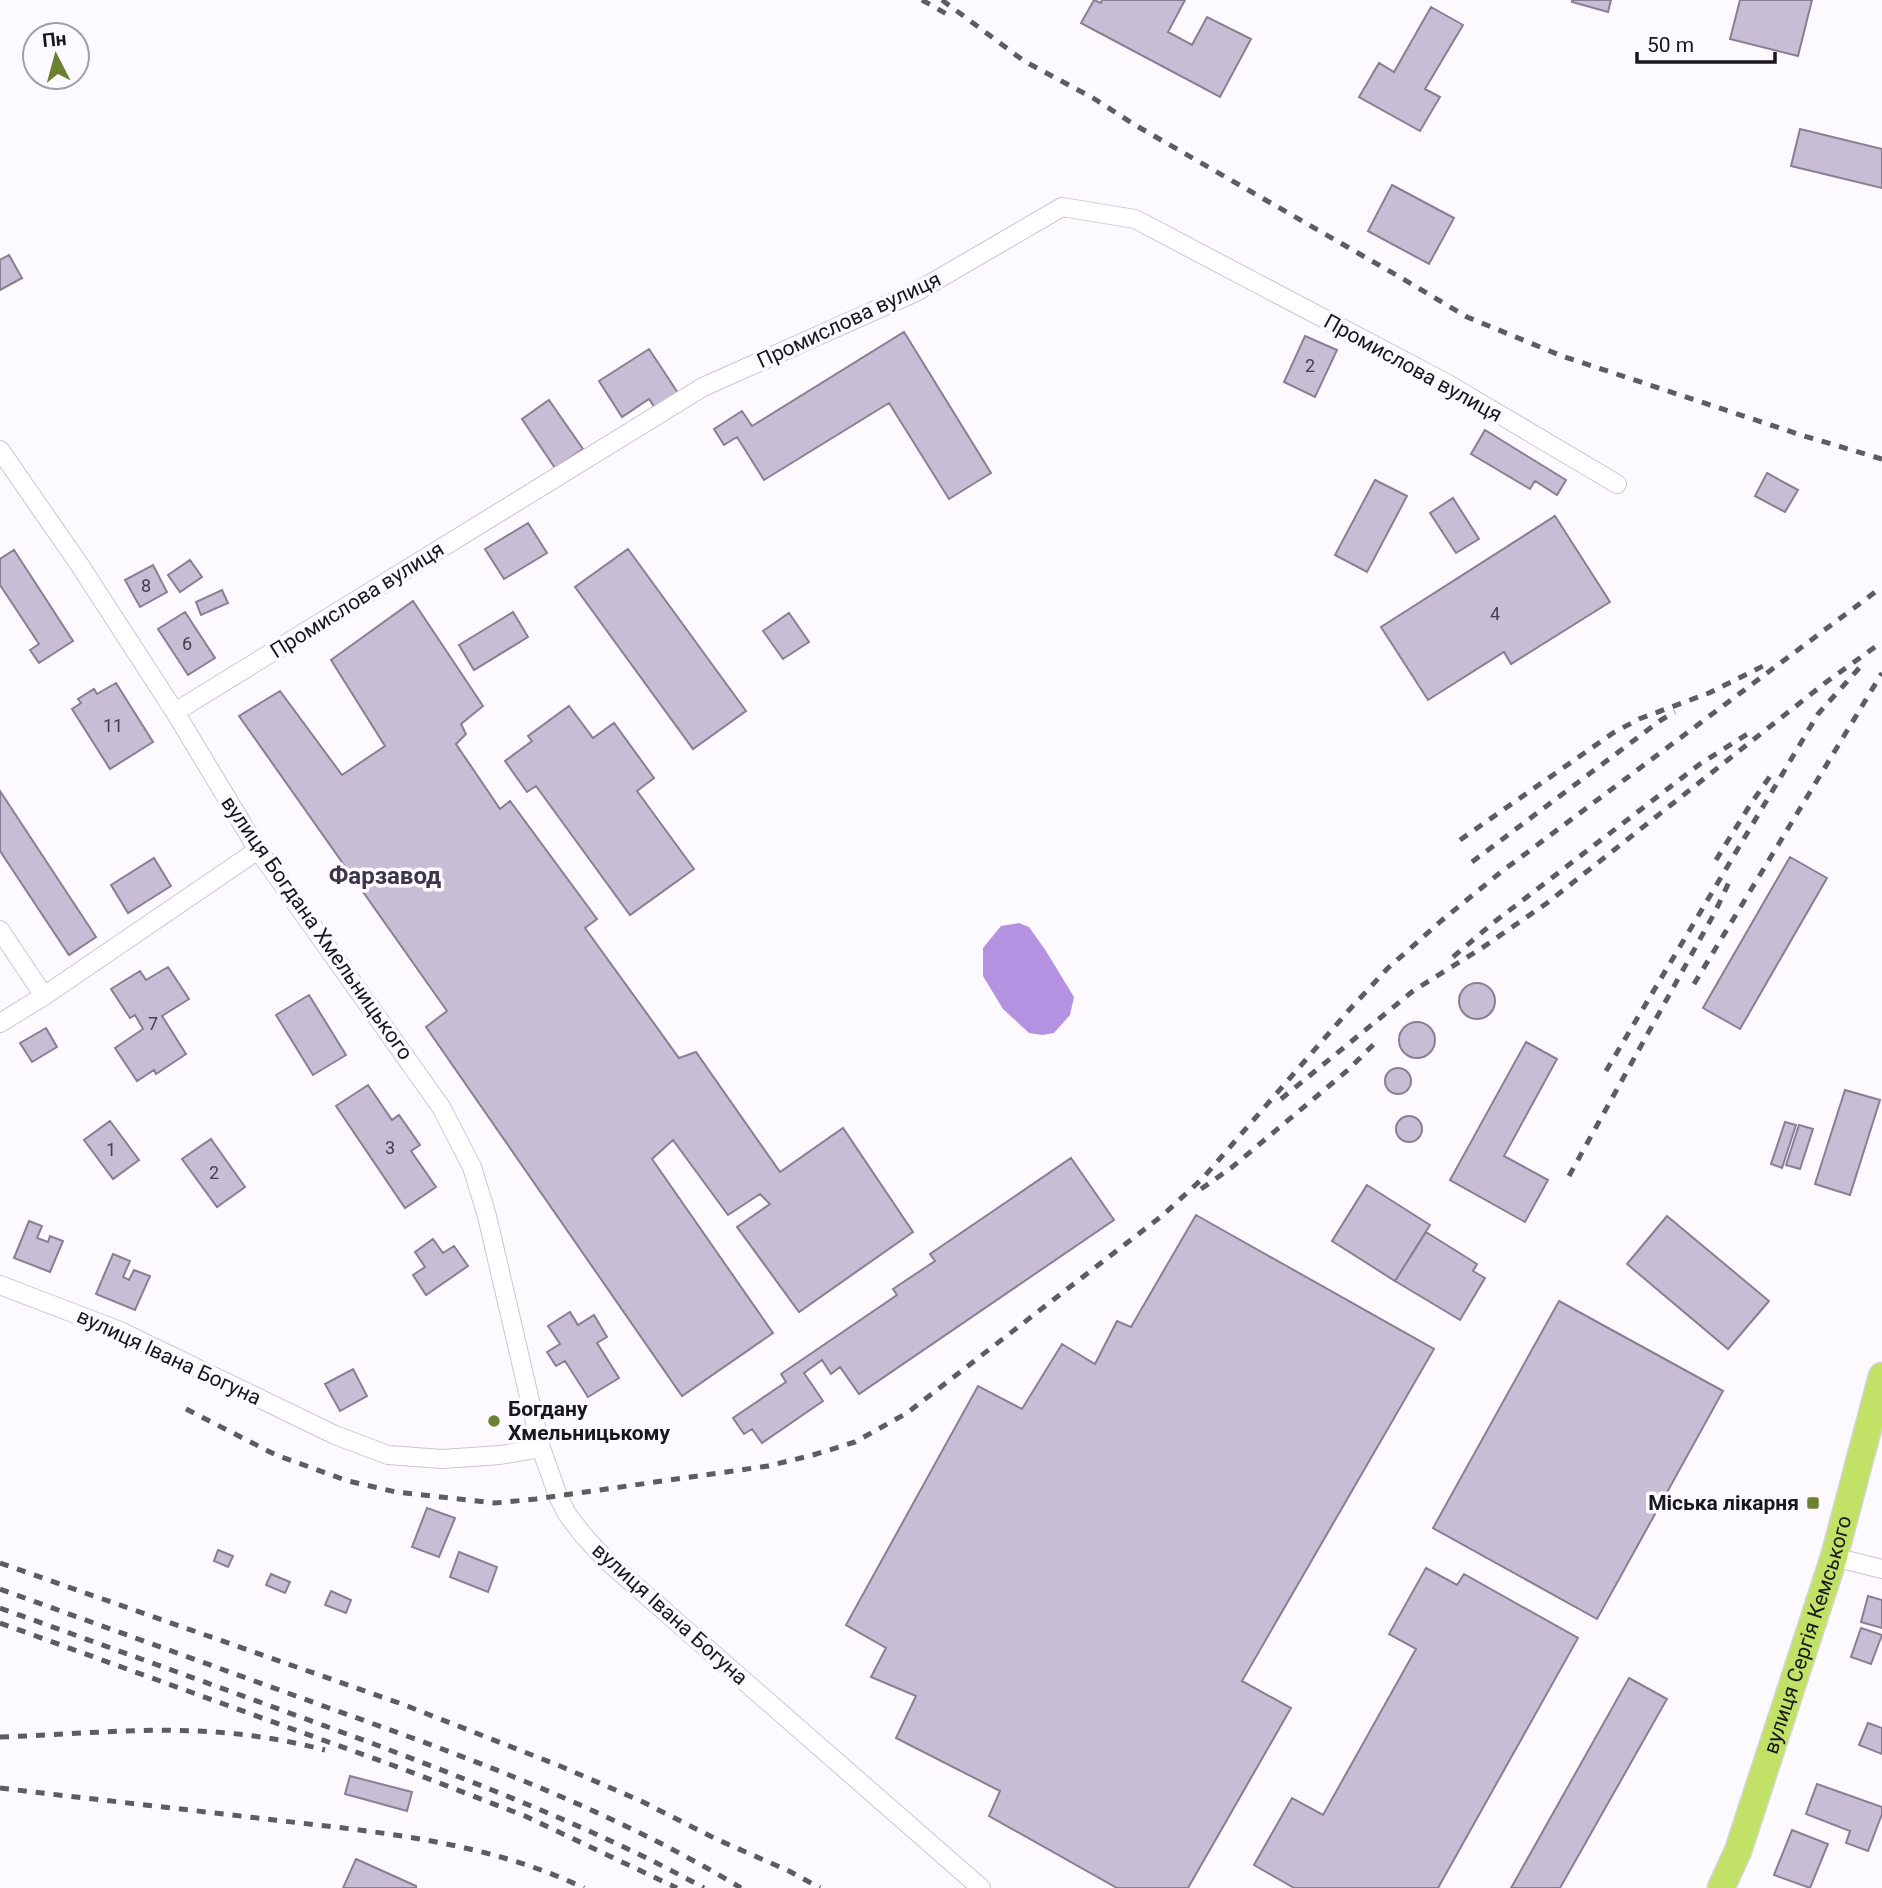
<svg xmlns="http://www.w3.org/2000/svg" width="1882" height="1888" viewBox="0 0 1882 1888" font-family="Roboto,sans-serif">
  <rect width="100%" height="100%" fill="#fcfafe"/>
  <path fill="#b591e2" d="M1019 923 1029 927 1046 951 1074 997 1070 1015 1054 1033 1042 1035 1029 1033 1003 1009 983 976V948L1001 926Z"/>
  <path fill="#c7bed5" stroke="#887f94" stroke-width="2" d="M1094 0 1101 3 1102 0H1185L1168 32 1192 45 1207 17 1251 39 1220 97 1081 23Z
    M1572 0H1611L1608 12 1572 2Z
    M1740 0H1812L1798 56 1730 39Z
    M1431 7 1463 25 1425 89 1440 97 1420 131 1359 97 1379 63 1394 72Z
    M1800 129 1882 149V188L1791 166Z
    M1392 185 1454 218 1429 264 1368 231Z
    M9 255 22 278 0 290V260Z
    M904 332 991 473 949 499 889 403 764 480 737 437 724 445 714 429 742 411 752 426Z
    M1305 336 1337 350 1315 397 1284 382Z
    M649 349 678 393 655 408 649 399 622 417 599 381Z
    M549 400 583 449 555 468 522 419Z
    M1485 430 1566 480 1557 495 1535 481 1530 489 1471 454Z
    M1767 473 1798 490 1785 512 1755 496Z
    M1375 480 1407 496 1367 572 1335 555Z
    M1453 498 1479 539 1456 553 1430 513Z
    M1555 516 1610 602 1511 664 1504 652 1428 700 1381 627Z
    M528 523 547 553 504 579 485 549Z
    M628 549 746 711 693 749 575 587Z
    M14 550 73 641 39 663 30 650 39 644 0 585V559Z
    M190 560 202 577 180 592 168 575Z
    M153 565 167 592 140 607 125 580Z
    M222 590 228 603 201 615 196 602Z
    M413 601 483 706 461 724 466 734 456 744 500 809 510 801 597 919 585 928 679 1058 696 1052 780 1172 843 1128 913 1232 799 1312 737 1227 770 1204 760 1194 728 1215 673 1140 652 1159 773 1333 682 1396 426 1027 447 1011 239 716 280 691 342 775 385 746 331 660Z
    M185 612 215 658 188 675 158 629Z
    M513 612 528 637 474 670 459 645Z
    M789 613 809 642 783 659 763 631Z
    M116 683 153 742 110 769 72 709 81 703 78 699 94 689 97 694Z
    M569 706 593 738 614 723 654 778 637 791 694 869 630 915 536 786 527 792 505 761 532 741 528 736Z
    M0 791 96 937 69 955 0 851Z
    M1790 857 1827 878 1740 1029 1703 1008Z
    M154 858 171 886 128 913 111 885Z
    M168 967 189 999 162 1016 186 1054 156 1074 154 1070 137 1081 115 1048 143 1029 135 1015 130 1018 111 989 140 971 146 980Z
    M1459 1001a18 18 0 1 1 36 0a18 18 0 1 1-36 0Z
    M309 995 346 1055 313 1075 276 1015Z
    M1399 1040a18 18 0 1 1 36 0a18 18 0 1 1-36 0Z
    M46 1028 57 1047 32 1062 20 1043Z
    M1526 1042 1557 1059 1504 1156 1548 1180 1525 1222 1450 1180Z
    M1385 1081a13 13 0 1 1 26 0a13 13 0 1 1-26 0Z
    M368 1085 392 1120 399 1115 420 1145 411 1151 436 1187 405 1208 336 1106Z
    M1845 1090 1880 1100 1850 1195 1815 1184Z
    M1396 1129a13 13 0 1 1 26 0a13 13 0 1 1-26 0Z
    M110 1121 139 1160 113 1179 84 1140Z
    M1785 1122 1796 1125 1782 1168 1771 1164Z
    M1799 1125 1813 1129 1800 1169 1786 1165Z
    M211 1139 245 1187 217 1207 182 1159Z
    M1071 1158 1114 1220 859 1394 840 1367 831 1374 822 1360 804 1373 823 1401 762 1443 752 1429 744 1434 733 1418 786 1382 781 1374 897 1295 893 1289 935 1261 930 1254Z
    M1367 1185 1430 1225 1395 1281 1332 1241Z
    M1196 1215 1434 1349 1242 1681 1291 1708 1188 1888H1117L989 1816 1000 1791 896 1738 916 1696 871 1677 886 1648 846 1625 978 1386 1022 1409 1062 1344 1095 1364 1117 1321 1131 1327Z
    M1667 1216 1769 1301 1728 1349 1627 1264Z
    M29 1221 42 1226 37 1238 48 1242 50 1236 63 1241 50 1272 14 1258Z
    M1426 1232 1477 1264 1473 1271 1485 1278 1460 1320 1395 1281Z
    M433 1239 443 1253 454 1246 468 1266 426 1295 413 1275 425 1267 415 1252Z
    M113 1254 130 1261 123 1277 129 1280 134 1270 150 1276 135 1310 96 1294Z
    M1559 1301 1723 1391 1597 1619 1433 1528Z
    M570 1312 578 1325 594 1315 607 1337 597 1343 619 1378 588 1397 565 1361 556 1366 547 1352 560 1344 548 1326Z
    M353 1369 367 1396 340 1411 325 1384Z
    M427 1508 455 1518 439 1557 412 1547Z
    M218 1550 233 1556 228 1567 214 1561Z
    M459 1552 497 1567 488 1592 450 1577Z
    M1426 1568 1457 1585 1464 1574 1578 1638 1438 1888H1294L1254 1865 1292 1798 1323 1815 1416 1649 1389 1634Z
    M271 1574 290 1582 285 1593 266 1585Z
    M331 1591 351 1600 346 1613 325 1605Z
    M1868 1596 1882 1600V1628L1861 1622Z
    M1861 1628 1882 1635 1871 1664 1851 1657Z
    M1629 1678 1667 1699 1560 1888H1511Z
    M1868 1723 1882 1728V1754L1859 1745Z
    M350 1776 412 1792 407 1811 345 1794Z
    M1817 1784 1882 1807V1814L1868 1851 1846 1843 1850 1831 1806 1814Z
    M1792 1830 1828 1844 1810 1888 1774 1875Z
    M356 1859 416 1886V1888H343Z"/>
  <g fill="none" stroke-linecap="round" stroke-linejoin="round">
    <g stroke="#ccc3da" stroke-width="20">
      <path id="minor" d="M0 450 79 564 175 712 258 850 441 1107 472 1167 487 1216 541 1448 558 1496 567 1514 583 1535 606 1560 981 1888
        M175 712 703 387 916 292 1062 207 1135 219 1448 384 1617 484
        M0 930 44 996
        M0 1023 44 996 258 850
        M0 1285 120 1331 335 1435 388 1455 442 1459 500 1455 541 1448
        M1834 1557 1882 1569"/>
    </g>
    <g stroke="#d6d5d6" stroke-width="29">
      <g id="highway">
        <path id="s1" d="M1721 1888 1738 1851 1834 1557 1882 1376"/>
      </g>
    </g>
    <use href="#minor" stroke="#fff" stroke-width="18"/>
    <use href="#highway" stroke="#c1e266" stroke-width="26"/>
    <path stroke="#5e5b62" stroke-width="5" stroke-dasharray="9 9" stroke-linecap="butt" d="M922 0 952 17
      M942 0 1024 61 1093 98 1135 125 1398 276 1467 317 1562 356 1801 435 1882 459
      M1460 840 1613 733 1639 719 1709 693 1765 665
      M1716 860 1750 805 1773 772
      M1472 862 1661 720 1675 712
      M1453 957 1493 923 1700 764 1752 731
      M1694 984 1882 673
      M1606 1071 1818 714 1861 666
      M1281 1099 1413 991 1482 948 1547 903 1825 683 1882 642
      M1569 1176 1715 912 1731 878
      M1201 1189 1231 1168 1348 1070 1374 1044
      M186 1409 276 1455 348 1481 396 1492 495 1503 536 1499 768 1466 813 1455 855 1442 907 1413 1163 1215 1203 1178 1350 1009 1387 969 1441 921 1501 872 1882 587
      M0 1563 402 1704 560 1766 641 1801 716 1839 789 1871 820 1888
      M0 1589C110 1629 219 1668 329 1708 470 1758 612 1810 741 1888
      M0 1608C125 1653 249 1698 374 1744 486 1787 599 1830 704 1888
      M0 1623 403 1769 525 1816 677 1888
      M0 1737C66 1735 132 1728 198 1731 241 1733 283 1739 325 1750
      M0 1788C91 1799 183 1809 274 1820 379 1832 488 1842 584 1888"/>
  </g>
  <g fill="#6c8132" stroke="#fcfafe" stroke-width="2.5">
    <circle cx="494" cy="1421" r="7"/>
    <rect x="1806" y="1496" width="14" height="14" rx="3.5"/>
  </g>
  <g text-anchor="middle" stroke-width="7" stroke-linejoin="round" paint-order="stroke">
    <g font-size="18" fill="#44404c">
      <text x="1310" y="372">2</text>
      <text x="146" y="592">8</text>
      <text x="1495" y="620">4</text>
      <text x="187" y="650">6</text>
      <text x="113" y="732">11</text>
      <text x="153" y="1030">7</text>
      <text x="390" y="1154">3</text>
      <text x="111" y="1156">1</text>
      <text x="214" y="1179">2</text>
    </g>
    <g font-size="21" fill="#19161e" stroke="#fcfafe">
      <text transform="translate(849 320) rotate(-25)" y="7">Промислова вулиця</text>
      <text transform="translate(1413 368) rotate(29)" y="7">Промислова вулиця</text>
      <text transform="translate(357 600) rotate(-32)" y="7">Промислова вулиця</text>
      <text transform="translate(317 928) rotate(55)" y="7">вулиця Богдана Хмельницького</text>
      <text transform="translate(169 1357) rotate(25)" y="7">вулиця Івана Богуна</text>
      <text transform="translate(670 1614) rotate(42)" y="7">вулиця Івана Богуна</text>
      <text dy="7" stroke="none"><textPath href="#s1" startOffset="268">вулиця Сергія Кемського</textPath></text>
    </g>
    <g font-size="21" font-weight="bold" fill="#19161e" stroke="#fcfafe" text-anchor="start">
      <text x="508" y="1416">Богдану<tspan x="508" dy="24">Хмельницькому</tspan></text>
      <text x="1799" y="1510" text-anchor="end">Міська лікарня</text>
    </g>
    <g font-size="24" font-weight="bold" fill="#3d3648" stroke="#fcfafe">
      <text x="385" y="884">Фарзавод</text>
    </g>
  </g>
  <g transform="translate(56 56) rotate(354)"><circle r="33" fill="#fcfafe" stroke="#a19fa4" stroke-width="2"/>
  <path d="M0-5L12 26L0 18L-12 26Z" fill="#6c8132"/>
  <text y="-10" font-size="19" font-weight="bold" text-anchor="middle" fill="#19161e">Пн</text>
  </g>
  <path d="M1637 52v10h138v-10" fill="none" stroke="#19161e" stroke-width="3.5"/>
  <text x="1647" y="52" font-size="21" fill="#19161e" stroke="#fcfafe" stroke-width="5" paint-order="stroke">50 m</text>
</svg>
